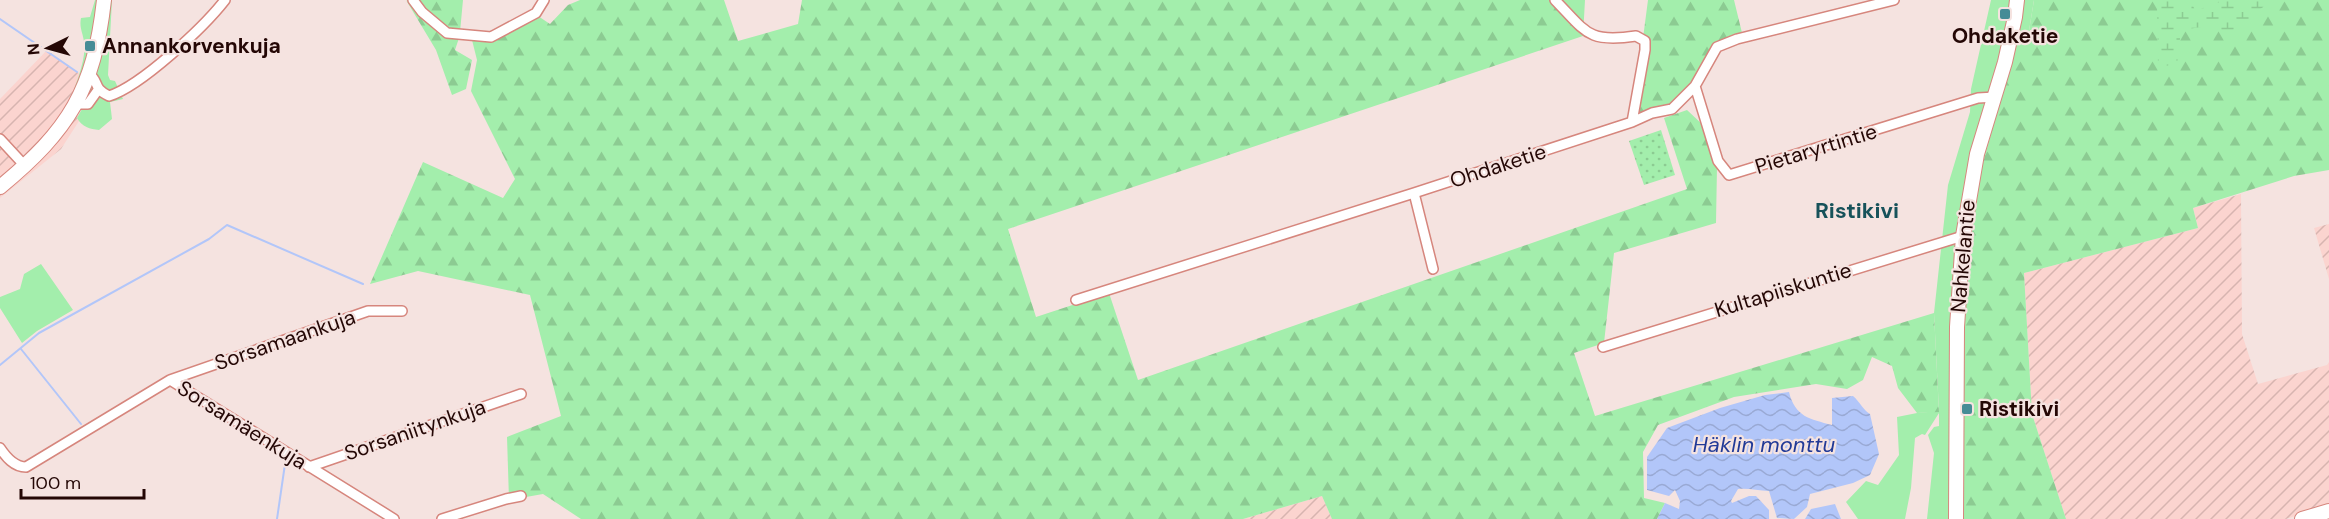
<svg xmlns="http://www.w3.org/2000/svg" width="2329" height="519" viewBox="0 0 2329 519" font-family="'DM Sans',sans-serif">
  <defs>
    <pattern id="industrial-furrows" width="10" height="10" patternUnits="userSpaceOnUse" patternTransform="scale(1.5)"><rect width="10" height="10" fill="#fbd4cf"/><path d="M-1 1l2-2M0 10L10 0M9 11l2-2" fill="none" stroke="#d7b4b0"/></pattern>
    <pattern id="forest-firs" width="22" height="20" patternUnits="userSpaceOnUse" patternTransform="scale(1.5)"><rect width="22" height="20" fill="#a3eeac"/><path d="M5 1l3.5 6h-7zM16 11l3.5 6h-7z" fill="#8ccb92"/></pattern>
    <pattern id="wetland-marsh" width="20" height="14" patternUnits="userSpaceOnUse" patternTransform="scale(1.5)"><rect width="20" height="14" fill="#a3eeac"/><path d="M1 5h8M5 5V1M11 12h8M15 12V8" fill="none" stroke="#8ccb92"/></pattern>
    <pattern id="park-dots" width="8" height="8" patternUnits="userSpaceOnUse" patternTransform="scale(1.5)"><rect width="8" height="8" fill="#a3eeac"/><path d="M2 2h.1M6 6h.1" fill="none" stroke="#8ccb92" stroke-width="1.8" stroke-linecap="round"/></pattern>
    <pattern id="water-waves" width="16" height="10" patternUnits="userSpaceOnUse" patternTransform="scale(1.5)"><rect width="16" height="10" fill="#b2c6f9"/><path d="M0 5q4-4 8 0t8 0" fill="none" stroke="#99a9d4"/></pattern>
  </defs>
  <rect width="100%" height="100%" fill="#f5e3e0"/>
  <path fill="url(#industrial-furrows)" d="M47 50 80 74 69 102 82 109 77 118 79 121 61 149 0 198V99Z
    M2241 194 2242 334 2258 384 2327 365 2329 362V505L2286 519H2066L2032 414 2024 273 2198 228 2193 208Z
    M2329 224V279L2314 228Z
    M1322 496 1332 519H1243Z"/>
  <path fill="#a3eeac" d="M95 0H112L108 75 110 80 115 81 123 99 110 102 112 119 99 130C90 129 82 127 77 118L82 109 69 103C75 86 87 59 84 42 83 33 79 28 81 18L90 17Z
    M1991 0H2034L2028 37 2016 43 1980 174 1962 519H1927L1934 453 1928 435 1934 427 1939 426V413L1925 435 1922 434 1915 438 1911 488 1905 519H1858L1846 502 1866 481 1878 485 1899 455 1897 417 1917 413 1939 411 1934 313 1948 185 1970 112 1971 89Z
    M41 264 73 310 37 331 22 343 0 308V297L20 289 24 274Z"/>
  <path fill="url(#forest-firs)" d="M406 0 420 14 459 38 455 50 472 60 466 89 452 95 436 50Z
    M416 0H463L460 32C441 30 427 15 416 0Z
    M580 0H724L738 41 798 24 802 0H1585L1583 36 1008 229 1036 317 1109 293 1138 380 1687 189 1664 118 1687 110 1703 125 1717 167 1716 223 1614 253 1604 343 1574 353 1595 416 1934 313 1939 412 1917 413 1898 388 1892 366 1872 357 1863 380 1847 389 1816 384 1734 397 1658 425 1643 452 1644 498 1665 503 1657 519H1332L1322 496 1243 519H581L543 494 509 500 507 437 561 416 530 295 418 271 370 284 423 162 503 198 515 179 471 91 477 60 472 40H492L538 16 550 24 568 5Z
    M1648 0H1734L1743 37 1717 47 1695 86 1672 109 1632 122Z
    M2034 0H2329V170L2294 176 2193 208 2198 228 2024 273 2032 414 2066 519H1962V348L1970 226 1980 174 2016 42 2028 37Z"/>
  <path fill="url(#wetland-marsh)" d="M2157 0H2191L2195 11 2225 0H2274L2254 13 2237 36 2208 26 2181 30 2177 64 2158 67Z"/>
  <path fill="url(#park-dots)" d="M1661 130 1675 175 1644 185 1629 141Z"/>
  <path fill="url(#water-waves)" d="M1789 392C1795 417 1810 419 1832 425V398L1853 396C1860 402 1864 411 1870 414L1879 454 1870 475 1853 483 1810 494 1807 507 1794 519 1777 518 1769 491C1758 491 1749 488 1738 489L1731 501 1732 503 1749 496H1756L1769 510V519H1657L1665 503 1679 509 1680 501 1675 490 1669 496 1647 490V457L1667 428 1720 408 1765 395Z
    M1835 504 1841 519H1805L1811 509Z"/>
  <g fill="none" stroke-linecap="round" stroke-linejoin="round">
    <path stroke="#b2c6f9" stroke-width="2" d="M0 19 77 72
      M21 349 81 424
      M0 365 39 333 209 239 227 225 363 284
      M277 519 285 464"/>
    <g stroke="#d6867d" stroke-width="12">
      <path id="street" d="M413 0 422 12 447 33 491 37 536 13 544 0
        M1555 0C1587 33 1588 43 1636 36L1645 41V50L1632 122
        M89 74C100 82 92 88 109 96 141 86 204 27 225 0
        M1695 86 1718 161 1729 175 1978 98 1995 97
        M76 104H88L98 90
        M0 139 25 166
        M1414 193 1433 269
        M1076 300 1414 193 1632 122 1652 113 1672 109 1695 86 1717 47 1737 39 1894 0
        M1603 347 1963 236
        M170 380 368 311H402
        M0 448C6 457 14 467 26 467L170 380 394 519
        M309 467 521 394
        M442 519 506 499 521 496"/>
    </g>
    <g stroke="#d6867d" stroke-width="16">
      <path id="secondary" d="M0 187C69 130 94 90 104 0
        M1956 519 1957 327 1963 236 1977 154 2005 62 2015 17 2017 0
        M2302 519 2329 511"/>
    </g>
    <use href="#street" stroke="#fff" stroke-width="9"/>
    <use href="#secondary" stroke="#fff" stroke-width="14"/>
  </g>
  <g fill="#468c96" stroke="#f5e3e0" stroke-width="2">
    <rect x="1999" y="8" width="12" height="12" rx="3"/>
    <rect x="84" y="40" width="12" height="12" rx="3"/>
    <rect x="1961" y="403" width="12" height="12" rx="3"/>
  </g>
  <g text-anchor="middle" stroke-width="4.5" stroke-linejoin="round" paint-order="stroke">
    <g font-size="21" font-weight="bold" fill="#240705" stroke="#f5e3e0" text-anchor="start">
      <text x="2005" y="43" text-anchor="middle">Ohdaketie</text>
      <text x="102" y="53">Annankorvenkuja</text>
      <text x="1979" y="416">Ristikivi</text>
    </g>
    <g font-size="21" fill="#240705" stroke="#f5e3e0">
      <text transform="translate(1816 149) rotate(-17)" y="7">Pietaryrtintie</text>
      <text transform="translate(1498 166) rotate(-18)" y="7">Ohdaketie</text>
      <text transform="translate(1963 256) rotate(-85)" y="7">Nahkelantie</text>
      <text transform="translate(1783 290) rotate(-17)" y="7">Kultapiiskuntie</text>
      <text transform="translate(285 340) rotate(-19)" y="7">Sorsamaankuja</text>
      <text transform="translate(242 425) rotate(32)" y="7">Sorsamäenkuja</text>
      <text transform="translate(415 430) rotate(-19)" y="7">Sorsaniitynkuja</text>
    </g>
    <g font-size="22" font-weight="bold" fill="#17525a" stroke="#f5e3e0">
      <text x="1857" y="218">Ristikivi</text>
    </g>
    <g font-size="22" font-style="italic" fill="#223a97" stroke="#f5e3e0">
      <text x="1764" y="452">Häklin monttu</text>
    </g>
  </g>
  <g transform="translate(48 48) rotate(265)" stroke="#f5e3e0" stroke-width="4.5" paint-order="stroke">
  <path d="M0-4.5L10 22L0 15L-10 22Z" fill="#240705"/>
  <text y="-9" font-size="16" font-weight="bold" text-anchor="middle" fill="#240705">N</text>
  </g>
  <path d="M21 489v9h123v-9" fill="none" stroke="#240705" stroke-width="3"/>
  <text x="30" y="489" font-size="18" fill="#240705" stroke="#f5e3e0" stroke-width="4.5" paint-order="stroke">100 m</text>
</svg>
